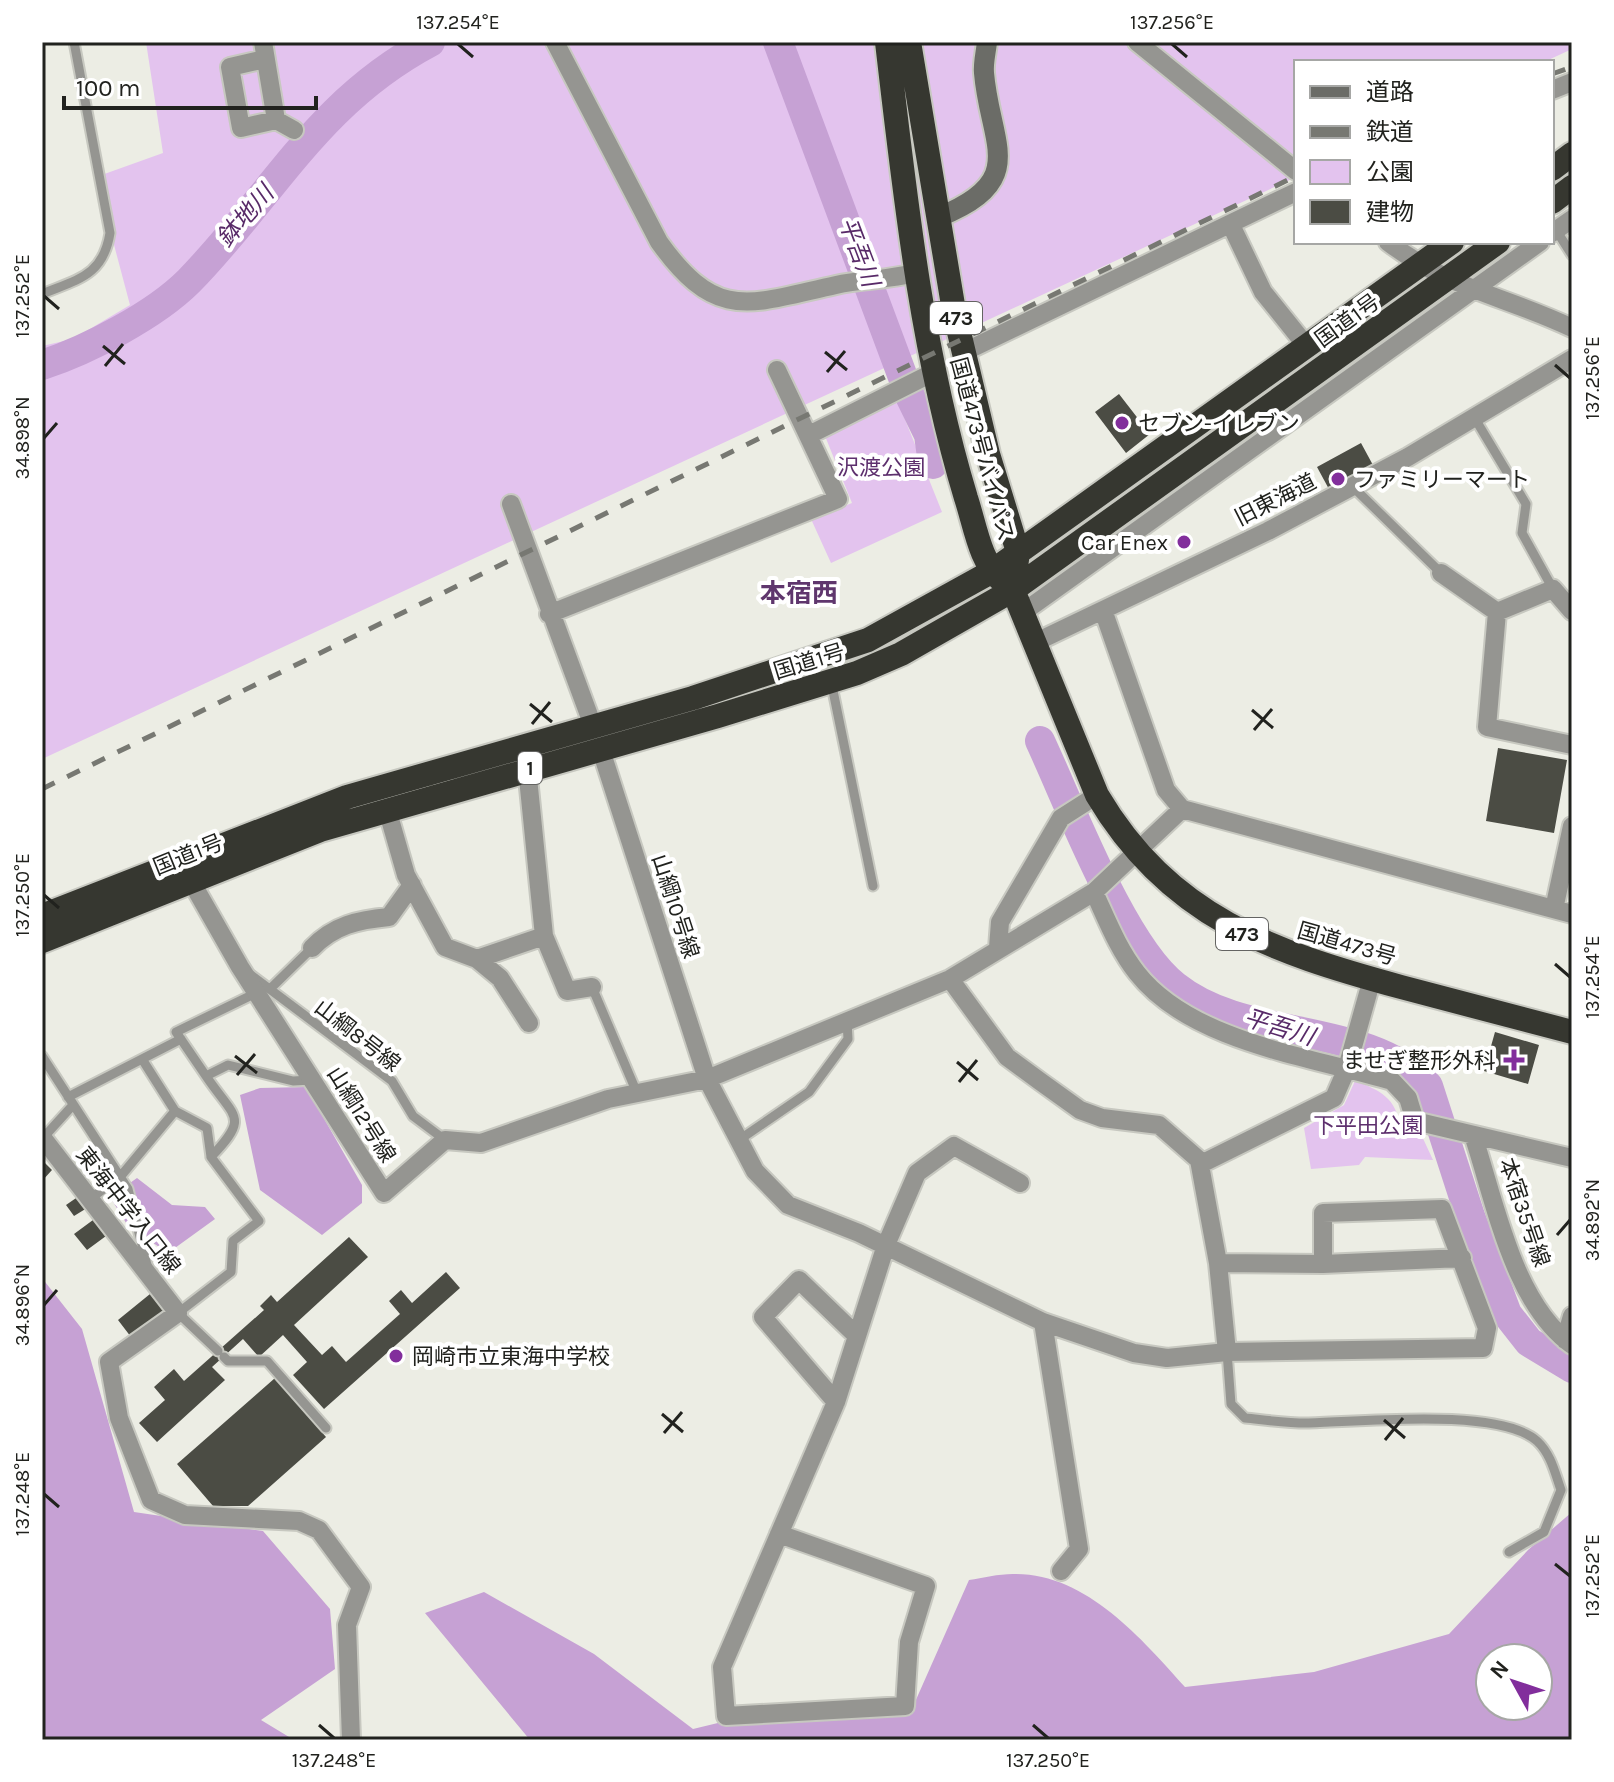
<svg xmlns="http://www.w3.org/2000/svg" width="1614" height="1782" viewBox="0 0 1614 1782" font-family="Karla,'Noto Sans JP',sans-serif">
  <rect width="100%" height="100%" fill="#ecede4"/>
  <path fill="#e3c3ee" d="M146 42H1572V49L1544 62H1296V177L42 759V346L73 339 130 305 96 177 163 153Z
    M896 397 942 512 831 563 811 519 852 503 823 431Z
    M1355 1081C1380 1090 1396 1098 1400 1126L1420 1132 1433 1160 1365 1157 1359 1165 1311 1169 1304 1128 1344 1105Z"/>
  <path fill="#c6a1d4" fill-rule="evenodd" d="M306 1087 362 1185V1203L322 1235 260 1190 240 1095 260 1088Z
    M137 1178 172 1205 205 1207 215 1219 168 1253 128 1226 110 1197Z
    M42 1278 82 1329 134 1512 263 1531 330 1609 335 1669 261 1720 294 1740H42Z
    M1572 1512V1740H530L425 1613 484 1592 594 1654 693 1729 722 1722 911 1711 969 1580C983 1578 998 1574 1013 1574 1085 1572 1142 1639 1185 1687L1314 1672 1449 1634 1528 1550ZM1490 1658H1538V1706H1490Z"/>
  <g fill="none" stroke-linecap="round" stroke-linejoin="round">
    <path stroke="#c6a1d4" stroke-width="30" d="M778 42 910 396 929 435 933 464
      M42 365C88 350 155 315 189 281 274 194 317 102 430 42
      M1040 741C1070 805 1122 945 1175 986 1246 1043 1366 1020 1428 1086L1470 1216 1507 1314 1529 1342 1572 1368"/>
  </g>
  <path fill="#4b4c44" d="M1119 394 1150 434 1126 453 1095 412Z
    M1361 443 1374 467 1330 491 1317 467Z
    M1498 748 1567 760 1554 833 1486 821Z
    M1495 1032 1539 1045 1528 1084 1484 1071Z
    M42 1160 52 1170 42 1181Z
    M79 1196 87 1208 74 1216 66 1205Z
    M93 1220 106 1236 87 1250 74 1234Z
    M349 1237 368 1257 294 1325 322 1355 332 1346 346 1362 400 1314 389 1301 401 1290 412 1303 446 1272 460 1288 324 1409 293 1375 307 1362 283 1335 259 1357 243 1339 212 1367 225 1380 157 1442 139 1423 165 1400 154 1387 174 1369 184 1381 264 1310 260 1306 271 1295 277 1302Z
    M150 1294 164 1311 131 1337 118 1320Z
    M275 1378 326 1437 248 1506H213L177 1464Z"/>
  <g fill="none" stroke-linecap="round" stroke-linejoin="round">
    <g stroke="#c7c8c0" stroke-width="13">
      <path id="lane" d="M1556 230 1572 255
        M42 294C78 279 103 276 110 233L74 42
        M1474 417 1526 504 1522 533 1553 589
        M1352 486 1441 573
        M831 681 873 886
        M251 975 392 1081 413 1116 445 1140
        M592 987 637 1093
        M270 989 312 948
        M42 1056 128 1189 147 1265
        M142 1059 175 1111 207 1128 211 1157
        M206 1076 176 1032 258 992
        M68 1097 181 1039
        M43 1138 73 1105
        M739 1140 809 1092 848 1039 847 1021
        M91 1198 120 1177 175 1111
        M218 1351 178 1313 231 1272 233 1241 259 1221 211 1157C250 1116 235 1119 206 1076L228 1065 293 1081 312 1080
        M1227 1352 1231 1404 1245 1418C1265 1420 1286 1423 1306 1423 1359 1422 1499 1407 1537 1441 1551 1454 1555 1473 1561 1490L1544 1532 1509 1552
        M224 1357 228 1361H267L326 1428"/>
    </g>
    <g stroke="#c7c8c0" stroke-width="22">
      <path id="street" d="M263 42 276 120 294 130
        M555 42 659 242C717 323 749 304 836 285 862 279 888 280 914 273
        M1137 42 1296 171
        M265 59 230 67 241 128 276 120
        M1552 90 1572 82
        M1231 225 1263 292 1308 348
        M1552 233 1572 219
        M1388 242C1449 289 1505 296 1572 328
        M964 352 1296 192
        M809 435 934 372
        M511 504 593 726
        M1441 573 1497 612
        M1103 610 1166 790 1182 809 1572 914
        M1572 611 1553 589 1497 612 1487 727 1572 745
        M1022 613 1540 242
        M549 614 838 499 777 370
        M1034 643 1268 531 1408 457 1572 359
        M600 747 707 1079 755 1171 788 1205 859 1233 1043 1322 1134 1353 1167 1358 1227 1352 1483 1348 1487 1328 1442 1209 1323 1213V1264
        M527 768 544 936 567 991 592 987
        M387 809 406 875 445 947 477 959 544 936
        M191 881 240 967 384 1193 445 1140 481 1143 608 1099 707 1079 950 979 1094 892 1182 809
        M1094 892C1107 920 1118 949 1137 973 1191 1042 1312 1057 1392 1081L1408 1098 1415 1121 1572 1158
        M1554 909 1572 826
        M312 948C334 925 358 920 389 917L412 885
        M998 948 1000 922 1061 818 1097 795
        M477 959 500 978 529 1023
        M950 979 1007 1057 1041 1082 1080 1110 1102 1118 1159 1125 1199 1160 1218 1263 1227 1352
        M1473 1135C1495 1201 1513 1303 1572 1345
        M42 1137 178 1313 109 1362 119 1418 151 1500 185 1515 299 1521 319 1530 361 1587 347 1625 351 1740
        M1201 1164 1334 1098 1347 1068 1372 979
        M1218 1263 1323 1264 1462 1258
        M1043 1322 1079 1549 1061 1571
        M1565 1340 1572 1316
        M836 1402 763 1317 799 1280 857 1336
        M779 1534 926 1586 909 1642 905 1706 726 1716 722 1667 836 1402 886 1245 917 1173 954 1146 1020 1183"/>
    </g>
    <g stroke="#c7c8c0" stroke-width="24">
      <path id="secondary" d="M939 217C1030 180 990 145 984 73 983 63 986 52 987 42"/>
    </g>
    <g stroke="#c7c8c0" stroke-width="28">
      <path id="highway" d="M887 42C905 196 921 349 966 498 975 525 980 563 1002 581
        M909 42 954 311 988 454 1018 552 1013 590 1097 795C1169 917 1272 952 1401 987 1458 1002 1515 1017 1572 1032
        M1552 169 1572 154
        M1552 202 1572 187
        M42 916 347 797 693 698 868 640 991 572 1452 242
        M42 941 320 830 718 716 857 673 901 654 1013 590 1498 242"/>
    </g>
    <use href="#lane" stroke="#959591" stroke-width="9"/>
    <use href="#street" stroke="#959591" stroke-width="18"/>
    <use href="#secondary" stroke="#6b6c67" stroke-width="20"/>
    <use href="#highway" stroke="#363730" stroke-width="24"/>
    <path stroke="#777872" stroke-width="5" stroke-dasharray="14 14" stroke-linecap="butt" d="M1552 74 1572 67
      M42 789 1296 176"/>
  </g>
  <path fill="none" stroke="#21221e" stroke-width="3" d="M458 44 473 57M1172 44 1187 57M44 296 59 309M103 346 125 364M825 352 847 370M1555 365 1570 378M105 366 123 344M827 372 845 351M44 438 57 423M530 704 552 722M1252 710 1273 728M532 724 550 702M1254 730 1272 709M44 895 59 908M1555 964 1570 977M235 1056 257 1073M957 1062 978 1080M237 1075 255 1054M959 1082 977 1060M1557 1235 1570 1220M44 1305 57 1290M662 1414 683 1432M1384 1420 1405 1438M664 1433 682 1412M1385 1440 1403 1418M44 1494 59 1507M1555 1564 1570 1576M319 1725 334 1738M1033 1725 1048 1738"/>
  <g fill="#822e9c" stroke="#fff" stroke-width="3">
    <circle cx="1122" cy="423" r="8"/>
    <circle cx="1338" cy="479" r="8"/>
    <circle cx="1184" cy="542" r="8"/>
    <path d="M1510 1048h8v8h8v8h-8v8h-8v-8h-8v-8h8z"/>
    <circle cx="396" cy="1356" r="8"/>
  </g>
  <g text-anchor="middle" stroke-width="8" stroke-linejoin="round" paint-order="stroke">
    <g fill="#fff" stroke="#646462" stroke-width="2">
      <rect x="930" y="302" width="52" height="32" rx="6"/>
      <rect x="518" y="752" width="24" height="32" rx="6"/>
      <rect x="1216" y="918" width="52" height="32" rx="6"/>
    </g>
    <g font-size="20" font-weight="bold" fill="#21221e">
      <text x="956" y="325">473</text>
      <text x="530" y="775">1</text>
      <text x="1242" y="941">473</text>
    </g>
    <g font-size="22" fill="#21221e" stroke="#fff">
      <text transform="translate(1347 320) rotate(-36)" y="8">国道1号</text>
      <text transform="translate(983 449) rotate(75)" y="8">国道473号バイパス</text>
      <text transform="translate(1275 499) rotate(-27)" y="8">旧東海道</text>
      <text transform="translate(809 661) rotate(-17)" y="8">国道1号</text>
      <text transform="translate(188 854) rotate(-22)" y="8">国道1号</text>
      <text transform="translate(676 906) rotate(72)" y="8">山綱10号線</text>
      <text transform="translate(1347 943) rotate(16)" y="8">国道473号</text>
      <text transform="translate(358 1035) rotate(38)" y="8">山綱8号線</text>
      <text transform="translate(362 1114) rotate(58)" y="8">山綱12号線</text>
      <text transform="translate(129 1210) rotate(52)" y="8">東海中学入口線</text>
      <text transform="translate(1525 1212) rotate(71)" y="8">本宿35号線</text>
    </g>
    <g font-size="22" fill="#21221e" stroke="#fff" text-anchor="start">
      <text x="1138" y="431">セブン-イレブン</text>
      <text x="1354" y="487">ファミリーマート</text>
      <text x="1168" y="550" text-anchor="end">Car Enex</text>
      <text x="1496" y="1068" text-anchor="end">ませぎ整形外科</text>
      <text x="412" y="1364">岡崎市立東海中学校</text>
    </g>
    <g font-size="22" fill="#5d2f6d" stroke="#fff">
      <text x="881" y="475">沢渡公園</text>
      <text x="1368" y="1133">下平田公園</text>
    </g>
    <g font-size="24" font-style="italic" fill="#582a68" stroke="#fff">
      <text transform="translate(245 216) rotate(-49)" y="8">鉢地川</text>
      <text transform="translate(859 252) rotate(69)" y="8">平吾川</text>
      <text transform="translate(1279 1027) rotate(17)" y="8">平吾川</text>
    </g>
    <g font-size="26" font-weight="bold" fill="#5f366d" stroke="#fff">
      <text x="799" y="602">本宿西</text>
    </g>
  </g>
  <rect width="1614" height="1782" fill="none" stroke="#ffffff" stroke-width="88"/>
  <rect x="1294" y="60" width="260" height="184" fill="#ffffff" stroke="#a6a7a5" stroke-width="2"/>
  <rect x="1310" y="86" width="40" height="12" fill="#6b6c67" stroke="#a6a7a5" stroke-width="2"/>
  <text x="1366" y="100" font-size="24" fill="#21221e">道路</text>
  <rect x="1310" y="126" width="40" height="12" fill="#777872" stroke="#a6a7a5" stroke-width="2"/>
  <text x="1366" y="140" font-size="24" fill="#21221e">鉄道</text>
  <rect x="1310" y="160" width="40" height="24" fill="#e3c3ee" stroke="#a6a7a5" stroke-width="2"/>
  <text x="1366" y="180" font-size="24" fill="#21221e">公園</text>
  <rect x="1310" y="200" width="40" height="24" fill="#4b4c44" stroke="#a6a7a5" stroke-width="2"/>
  <text x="1366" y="220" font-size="24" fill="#21221e">建物</text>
  <g transform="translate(1514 1682) rotate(310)"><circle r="38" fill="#ffffff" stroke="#a6a7a5" stroke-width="2"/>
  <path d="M0-6L14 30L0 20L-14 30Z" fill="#822e9c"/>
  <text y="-12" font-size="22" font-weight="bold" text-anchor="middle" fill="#21221e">N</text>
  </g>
  <path d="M64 96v12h252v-12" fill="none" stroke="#21221e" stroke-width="4"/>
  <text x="76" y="96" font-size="24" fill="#21221e" stroke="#ffffff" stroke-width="6" paint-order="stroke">100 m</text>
  <rect x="44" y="44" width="1526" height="1694" fill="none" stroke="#21221e" stroke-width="3"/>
  <g font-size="20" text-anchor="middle" fill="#21221e">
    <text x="458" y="29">137.254°E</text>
    <text x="1172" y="29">137.256°E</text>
    <text transform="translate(22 296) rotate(-90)" y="7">137.252°E</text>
    <text transform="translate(1592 378) rotate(-90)" y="7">137.256°E</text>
    <text transform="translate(22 438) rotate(-90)" y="7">34.898°N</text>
    <text transform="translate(22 895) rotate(-90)" y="7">137.250°E</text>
    <text transform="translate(1592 977) rotate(-90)" y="7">137.254°E</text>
    <text transform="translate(1592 1220) rotate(-90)" y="7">34.892°N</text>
    <text transform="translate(22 1305) rotate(-90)" y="7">34.896°N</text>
    <text transform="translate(22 1494) rotate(-90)" y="7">137.248°E</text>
    <text transform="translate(1592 1576) rotate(-90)" y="7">137.252°E</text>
    <text x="334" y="1767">137.248°E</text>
    <text x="1048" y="1767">137.250°E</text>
  </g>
</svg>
